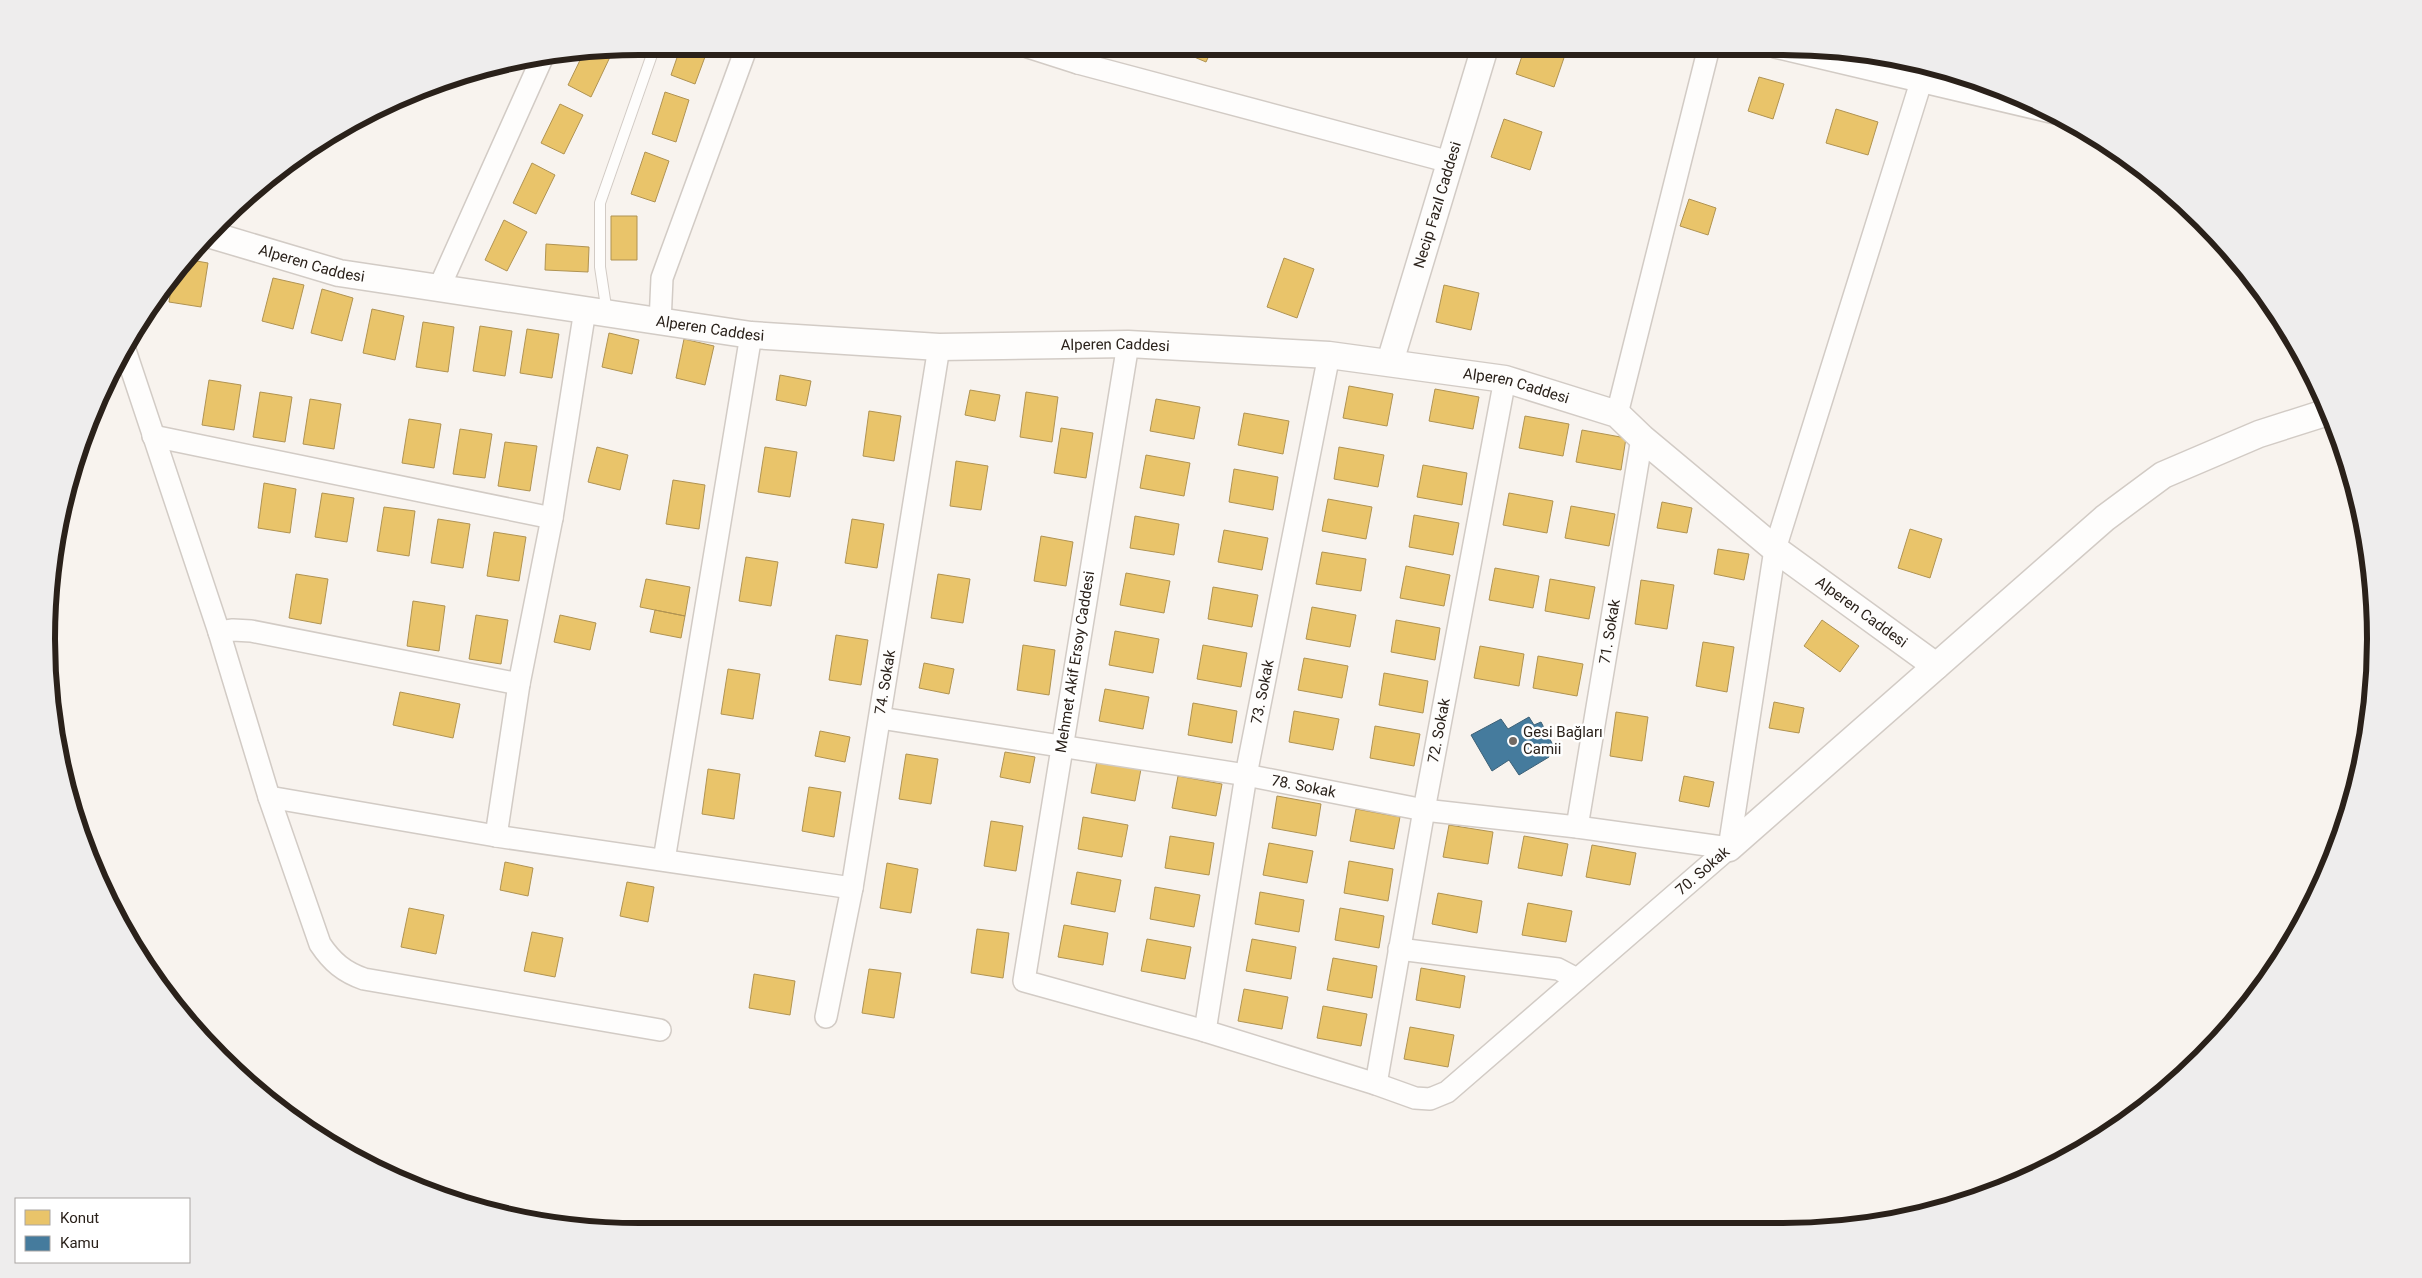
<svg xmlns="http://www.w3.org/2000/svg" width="2422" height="1278" viewBox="0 0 2422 1278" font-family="Roboto,sans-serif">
  <rect width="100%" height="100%" fill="#f8f3ee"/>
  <path fill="#e9c46a" stroke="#b09352" d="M681 46H709L695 84 671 75Z
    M1182 47H1213L1206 62 1180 51Z
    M1525 47 1567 49 1554 87 1516 74Z
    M597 50 610 57 591 97 568 85 584 52Z
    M1759 77 1784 84 1773 119 1748 111Z
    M665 92 689 100 676 142 652 134Z
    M560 104 583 115 564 154 541 143Z
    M1836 109 1878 122 1868 155 1826 143Z
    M1504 119 1542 132 1530 170 1491 157Z
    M645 152 669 161 655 202 631 194Z
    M532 163 555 175 536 214 513 203Z
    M1689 199 1716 208 1708 235 1680 226Z
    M611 216H637V260H611Z
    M504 220 527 232 507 271 485 260Z
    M546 244 589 247 588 272 545 270Z
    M1284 258 1314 269 1297 318 1267 307Z
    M185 259 208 263 201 307 169 302 173 275Z
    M273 278 304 285 293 329 262 321Z
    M1444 285 1479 293 1471 330 1436 322Z
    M322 289 353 298 342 341 311 333Z
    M372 309 404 316 395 360 363 353Z
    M423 322 454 327 448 372 416 367Z
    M480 326 512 331 505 376 473 371Z
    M527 329 559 334 552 378 520 373Z
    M609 333 639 340 632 374 602 367Z
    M684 339 714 346 705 385 676 378Z
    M780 375 811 381 806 406 776 400Z
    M209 380 241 385 234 430 202 425Z
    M1349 386 1393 394 1387 426 1343 418Z
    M1435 389 1479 397 1473 429 1429 421Z
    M970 390 1000 395 995 421 965 415Z
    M260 392 292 397 285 442 253 437Z
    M1026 392 1058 397 1052 442 1020 437Z
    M310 399 341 404 334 449 303 444Z
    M1156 399 1200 407 1194 439 1150 431Z
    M869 411 901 416 894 461 863 456Z
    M1244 413 1289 421 1283 454 1238 445Z
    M1525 416 1569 424 1563 456 1519 448Z
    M409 419 441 424 434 468 402 463Z
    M1061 428 1093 433 1086 478 1054 473Z
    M460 429 492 434 485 478 453 474Z
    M1582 430 1626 438 1621 470 1576 462Z
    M505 442 537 446 530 491 498 486Z
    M597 447 628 455 620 490 588 482Z
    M765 447 797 452 790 497 758 492Z
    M1339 447 1384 455 1378 487 1334 479Z
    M1146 455 1190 463 1184 496 1140 488Z
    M956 461 988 466 981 510 950 506Z
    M1423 465 1467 473 1462 505 1417 497Z
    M1234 469 1278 477 1273 510 1229 502Z
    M673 480 705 485 699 529 666 524Z
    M264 483 296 489 290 533 258 528Z
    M322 493 354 498 347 542 315 537Z
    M1509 493 1553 501 1547 533 1503 525Z
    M1328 499 1372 507 1366 539 1322 531Z
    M1662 502 1692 508 1687 533 1657 528Z
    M1571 506 1615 514 1609 546 1565 538Z
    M384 507 415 511 409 556 377 551Z
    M1414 515 1459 523 1453 555 1409 547Z
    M1135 516 1179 524 1174 555 1130 548Z
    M438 519 470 524 463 568 431 563Z
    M852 519 884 524 877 568 845 563Z
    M1910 529 1942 539 1930 578 1898 568Z
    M1224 530 1268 538 1262 570 1218 562Z
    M494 532 526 537 519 581 487 576Z
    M1041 536 1073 542 1066 586 1034 581Z
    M1718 549 1749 554 1744 580 1714 574Z
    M1322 552 1366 559 1361 591 1316 584Z
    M746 557 778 562 771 606 739 601Z
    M1406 566 1450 575 1444 606 1400 598Z
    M1495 568 1539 576 1533 608 1489 600Z
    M1126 573 1170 581 1164 613 1120 605Z
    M296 574 328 579 321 624 289 618Z
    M938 574 970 579 963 623 931 618Z
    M646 579 690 587 685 616 640 607Z
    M1550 579 1595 587 1589 619 1545 611Z
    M1641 580 1674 585 1667 629 1635 624Z
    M1213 587 1258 595 1252 627 1208 619Z
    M413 601 445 606 439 651 407 646Z
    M1312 607 1356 615 1350 647 1306 639Z
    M655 610 685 616 681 638 650 632Z
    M476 615 508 620 501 664 469 659Z
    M560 615 596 623 590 650 554 642Z
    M1396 620 1440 628 1435 660 1391 652Z
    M1822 620 1859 646 1840 672 1804 646Z
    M1115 631 1159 639 1153 673 1109 665Z
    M836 635 868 640 861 685 829 680Z
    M1703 642 1734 647 1727 692 1696 686Z
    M1023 645 1055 650 1049 695 1017 690Z
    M1203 645 1247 653 1241 687 1197 679Z
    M1480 646 1524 654 1519 686 1474 678Z
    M1538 656 1583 664 1577 696 1533 688Z
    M1304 658 1348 666 1342 698 1298 690Z
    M924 663 954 669 949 694 919 688Z
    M728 669 760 674 753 719 721 714Z
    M1384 673 1428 681 1423 713 1379 705Z
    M1105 689 1149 697 1143 729 1099 721Z
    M400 692 460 704 453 738 393 725Z
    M1774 702 1804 708 1799 733 1769 728Z
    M1193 703 1237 711 1232 743 1188 735Z
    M1294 711 1339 719 1333 750 1289 742Z
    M1616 712 1648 717 1642 761 1610 756Z
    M1375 726 1420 734 1414 766 1370 758Z
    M820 731 850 737 845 762 815 756Z
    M1005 752 1035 757 1030 783 1000 777Z
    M906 754 938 759 931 804 899 799Z
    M1097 761 1141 769 1135 801 1091 793Z
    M708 769 740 774 734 819 702 814Z
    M1178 776 1222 784 1216 816 1172 808Z
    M1684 776 1714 782 1709 807 1679 801Z
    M809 787 841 792 834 837 802 831Z
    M1277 796 1321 804 1316 836 1272 828Z
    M1356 809 1400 817 1394 849 1350 841Z
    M1083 817 1128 825 1122 857 1078 849Z
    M991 821 1023 826 1016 871 984 866Z
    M1449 825 1493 832 1488 864 1443 857Z
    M1170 836 1214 843 1209 875 1165 868Z
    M1524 836 1568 844 1562 876 1518 868Z
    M1269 843 1313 851 1307 883 1263 875Z
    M1592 845 1636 853 1630 885 1586 877Z
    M1349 861 1393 869 1388 901 1344 893Z
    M505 862 533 868 528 896 500 890Z
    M887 863 918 869 911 913 880 908Z
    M1077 872 1121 880 1115 912 1071 904Z
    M627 882 654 887 648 922 620 916Z
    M1155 887 1200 895 1194 927 1150 919Z
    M1260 892 1304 900 1299 932 1255 924Z
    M1438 893 1482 901 1477 933 1432 924Z
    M1528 903 1572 911 1566 942 1522 935Z
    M409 908 444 915 436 954 401 947Z
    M1340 908 1384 916 1379 948 1335 940Z
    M1064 925 1108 933 1103 965 1058 957Z
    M977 929 1009 933 1003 978 971 973Z
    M532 932 563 938 555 977 524 971Z
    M1147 939 1191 947 1185 979 1141 971Z
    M1252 939 1296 947 1291 979 1246 971Z
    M1333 958 1377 966 1372 998 1327 990Z
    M1421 968 1465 976 1460 1008 1416 1000Z
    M869 969 901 973 894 1018 862 1013Z
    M754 974 795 981 790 1015 749 1008Z
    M1244 989 1288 997 1282 1029 1238 1021Z
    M1323 1006 1367 1014 1361 1046 1317 1038Z
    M1410 1027 1454 1035 1448 1067 1404 1059Z"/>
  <path fill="#457b9d" stroke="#3d6076" d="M1529 717 1534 725 1541 722 1554 747 1546 750 1549 757 1519 775 1509 760 1492 771 1471 735 1501 719 1508 729Z"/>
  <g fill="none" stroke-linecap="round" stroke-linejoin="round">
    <g stroke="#d2cbc5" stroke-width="12">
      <path id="service" d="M607 313 600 267V203L655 46"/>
    </g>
    <g stroke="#d2cbc5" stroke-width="24">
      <g id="minor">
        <path d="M1028 47 1078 63"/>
        <path d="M1085 47 1078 63 1450 162"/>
        <path d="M1775 47 2055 113"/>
        <path d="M439 288 543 56"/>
        <path d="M660 323 662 278 747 46"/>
        <path id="s1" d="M1128 344 1024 981 1205 1031 1376 1084 1415 1098 1430 1099 1447 1092 1729 848 1775 549 1921 82"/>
        <path d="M125 350 219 632 269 797 320 944C332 962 344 972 364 979L660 1030"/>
        <path d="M1617 414 1709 47"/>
        <path d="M153 436 552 518"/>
        <path d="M219 632 233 630 251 631 519 684"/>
        <path id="s2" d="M880 718 1246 775 1424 810 1577 827 1729 848"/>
        <path d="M269 797 496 836 852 888"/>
        <path id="s3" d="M1577 827 1642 438"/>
        <path d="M496 836 519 684 552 518 585 310"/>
        <path d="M664 860 751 335"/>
        <path d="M1399 949 1558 969 1577 979"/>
        <path id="s4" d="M826 1017 852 888 939 347"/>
        <path id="s5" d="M1205 1031 1246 775 1329 355"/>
        <path id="s6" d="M1376 1084 1424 810 1505 379"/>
      </g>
    </g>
    <g stroke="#d2cbc5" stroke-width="29">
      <g id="tertiary">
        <path id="s7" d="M208 234 339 273 751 335 939 347 1128 344 1329 355 1505 379 1617 414 1642 438 1775 549 1936 666"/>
        <path id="s8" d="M1390 362 1485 47"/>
        <path d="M1729 848 2105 518 2163 475 2259 434 2328 412"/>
      </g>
    </g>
    <use href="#service" stroke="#fefdfc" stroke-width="10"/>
    <use href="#minor" stroke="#fefdfc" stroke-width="21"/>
    <use href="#tertiary" stroke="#fefdfc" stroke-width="26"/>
  </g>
  <circle fill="#726a64" stroke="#fff" stroke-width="2" cx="1513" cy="741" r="5"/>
  <g text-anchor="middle" stroke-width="5" stroke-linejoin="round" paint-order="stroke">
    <g font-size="15" fill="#2a211a" stroke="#fff">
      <text dy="5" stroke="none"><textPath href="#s8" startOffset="164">Necip Fazıl Caddesi</textPath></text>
      <text dy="5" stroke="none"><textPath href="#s7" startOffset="108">Alperen Caddesi</textPath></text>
      <text dy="5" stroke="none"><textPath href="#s7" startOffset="512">Alperen Caddesi</textPath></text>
      <text dy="5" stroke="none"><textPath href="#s7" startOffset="918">Alperen Caddesi</textPath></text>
      <text dy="5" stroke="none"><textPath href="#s7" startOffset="1322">Alperen Caddesi</textPath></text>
      <text dy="5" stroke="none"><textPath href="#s7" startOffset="1742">Alperen Caddesi</textPath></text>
      <text dy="5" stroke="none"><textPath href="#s3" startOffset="198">71. Sokak</textPath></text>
      <text transform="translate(1075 662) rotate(-81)" y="5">Mehmet Akif Ersoy Caddesi</text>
      <text dy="5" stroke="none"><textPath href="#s4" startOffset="340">74. Sokak</textPath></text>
      <text dy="5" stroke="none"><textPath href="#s5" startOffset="344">73. Sokak</textPath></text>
      <text dy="5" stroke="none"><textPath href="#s6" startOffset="359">72. Sokak</textPath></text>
      <text dy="5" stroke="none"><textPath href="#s2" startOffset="429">78. Sokak</textPath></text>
      <text dy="5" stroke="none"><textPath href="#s1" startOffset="1425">70. Sokak</textPath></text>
    </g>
    <g font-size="15" fill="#2a211a" stroke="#fff" text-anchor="start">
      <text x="1523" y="737">Gesi Bağları<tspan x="1523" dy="17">Camii</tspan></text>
    </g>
  </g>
  <path d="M0 0H2422V1278H0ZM639 55H1783A584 584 0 0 1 2367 639V639A584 584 0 0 1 1783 1223H639A584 584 0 0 1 55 639V639A584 584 0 0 1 639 55Z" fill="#eeeded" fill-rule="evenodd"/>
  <path fill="none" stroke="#2a211a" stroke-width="6" d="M639 55H1783A584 584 0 0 1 2367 639V639A584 584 0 0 1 1783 1223H639A584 584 0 0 1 55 639V639A584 584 0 0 1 639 55Z"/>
  <rect x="15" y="1198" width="175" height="65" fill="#ffffff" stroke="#aaa6a3"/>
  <rect x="25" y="1210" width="25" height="15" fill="#e9c46a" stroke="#aaa6a3"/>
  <text x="60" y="1223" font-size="15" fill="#2a211a">Konut</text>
  <rect x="25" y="1236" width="25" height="15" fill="#457b9d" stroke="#aaa6a3"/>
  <text x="60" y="1248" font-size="15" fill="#2a211a">Kamu</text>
</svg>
